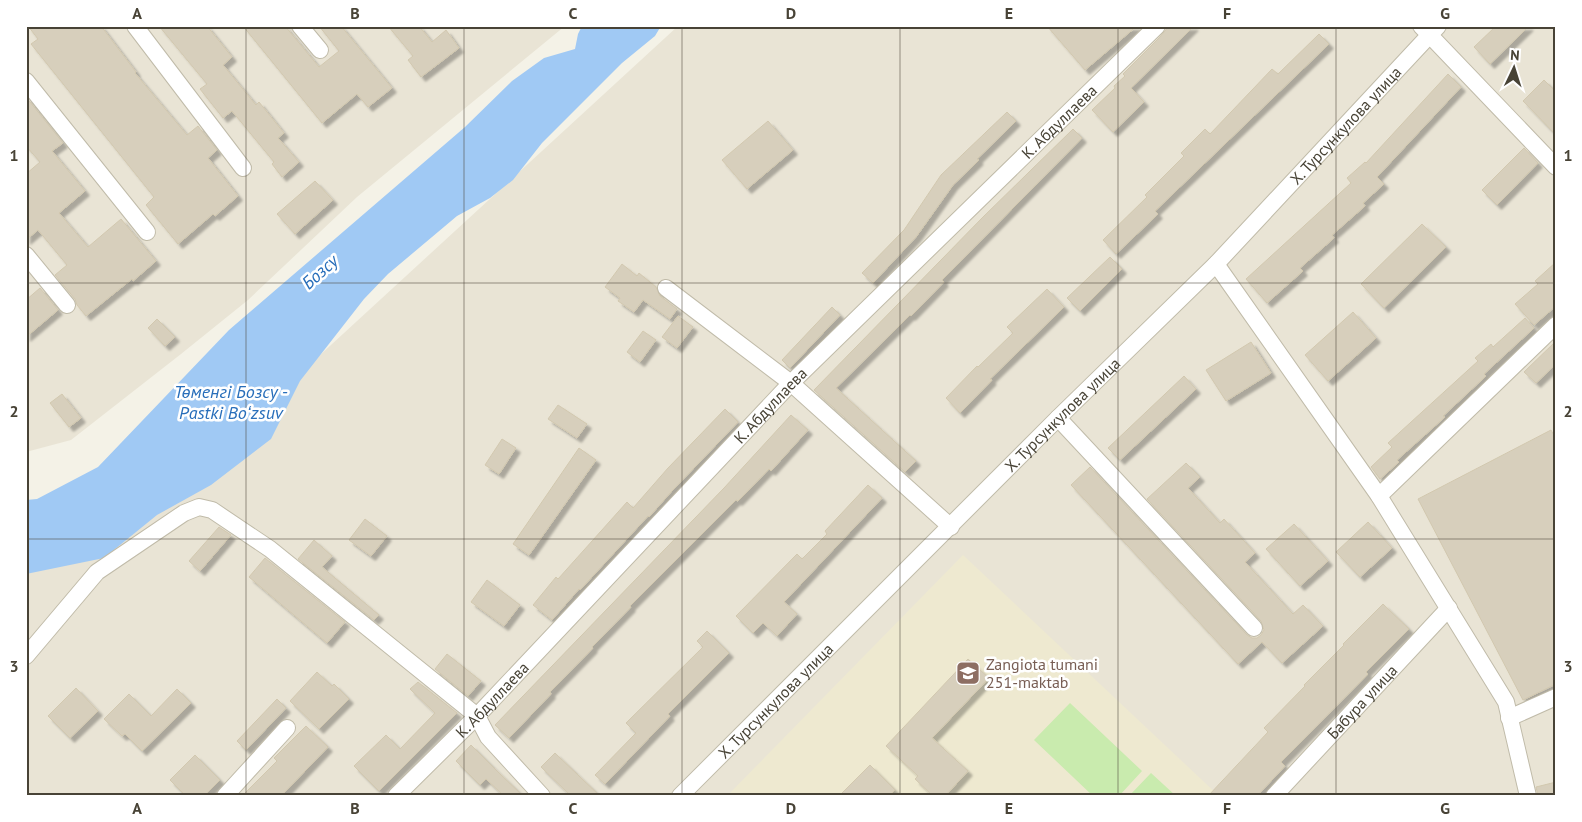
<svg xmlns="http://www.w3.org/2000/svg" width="1582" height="822" viewBox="0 0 1582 822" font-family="'PT Sans',sans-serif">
  <defs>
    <filter id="shadow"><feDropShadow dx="4.5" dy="4.5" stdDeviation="1" flood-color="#0004"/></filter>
  </defs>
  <rect width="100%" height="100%" fill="#f4f2e7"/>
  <path fill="#e9e4d5" d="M26 26H565L357 197 248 300 181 354 71 440 26 452Z
    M678 26H1556V796H26V575L245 424Z"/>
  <path fill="#eee9d0" d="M963 555 1219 796H727Z"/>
  <path fill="#c9ebae" d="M1070 703 1142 771 1119 796H1093L1034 740Z
    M1151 773 1176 796H1129Z"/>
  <path fill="#a0c9f4" d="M582 26H661L655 36 622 63 542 143 513 180 490 198 457 216 388 274 364 299 300 381 271 439 211 485 157 515 104 558 26 574V500L37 499 98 467 229 330 465 127 512 81 544 58 575 49 578 34Z"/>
  <path fill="#d7cfbc" stroke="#d2c8af" filter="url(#shadow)" d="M28 26H101L136 72 135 73 187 135 198 126 217 150 208 158 238 196 215 216 213 214 178 244 146 205 154 197 31 44 38 39Z
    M159 26H207L232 57 223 65 256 105 259 102 284 133 278 138 299 162 282 177 272 164 274 162 232 111 223 118 200 89 207 84Z
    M243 26H285L319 67 339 51 319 26H341L392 88 368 107 357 94 322 123Z
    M388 26H419L432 42 446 30 459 48 421 77 408 60 413 56Z
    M1047 26H1137L1085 70Z
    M1169 26H1194L1131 88 1144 102 1113 132 1092 110 1115 88 1114 86 1125 76 1123 74 1159 38Z
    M1496 26H1529L1490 64 1474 47Z
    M1319 34 1329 44 1155 211 1158 214 1116 254 1103 240 1147 197 1145 195 1184 156 1181 153 1205 129 1210 134 1272 69 1278 74Z
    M1448 74 1461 87 1377 177 1384 184 1363 203 1365 206 1332 235 1334 238 1300 268 1303 271 1267 303 1246 279 1351 183 1347 178 1365 162 1366 163Z
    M1544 80 1556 92V135L1523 101Z
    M26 97 63 143 52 151 85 191 59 213 88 247 121 219 156 261 133 281 132 279 86 316 77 305 75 299 55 275 67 265 38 230 26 240V174L40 162 26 146Z
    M1007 112 1016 121 977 159 979 160 953 185 916 237 873 283 862 273 904 230 941 175Z
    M768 121 793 150 747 189 722 160Z
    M1073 129 1082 138 942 280 944 282 911 316 910 315 836 388 916 461 905 472 814 390 983 217Z
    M1524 148 1538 163 1497 205 1482 190Z
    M315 181 333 200 295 234 277 214Z
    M1422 224 1446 247 1384 308 1361 284Z
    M1110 257 1122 269 1080 311 1067 298Z
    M1556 262V306L1534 325 1515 304 1538 284 1535 281Z
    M622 264 637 276 639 273 656 287 660 296 677 309 670 319 643 300 634 312 618 301 620 298 605 287Z
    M40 288 58 310 26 337V300Z
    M1047 289 1064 307 990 379 992 380 960 413 946 398 977 366 978 367 1013 333 1007 327Z
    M832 307 840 315 790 368 782 360Z
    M1353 312 1376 338 1328 381 1305 355Z
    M678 316 693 327 677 348 662 337Z
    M1525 318 1534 328 1484 374 1486 376 1443 416 1445 417 1397 460 1399 462 1380 479 1371 467 1392 447 1388 443 1478 361 1475 358 1491 344 1493 347Z
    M157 319 175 337 165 346 148 328Z
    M643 331 656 340 640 362 627 352Z
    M1556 341V364L1536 383 1524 372Z
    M1251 342 1271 373 1226 401 1206 370Z
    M1184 376 1196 389 1120 460 1108 448Z
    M62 394 81 418 69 427 50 403Z
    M558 405 587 424 577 438 548 419Z
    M725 409 738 422 671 492 649 517 648 516 580 590 579 589 552 620 533 605 556 577 558 579 627 502 633 508 668 468Z
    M791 415 808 430 771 471 769 469 738 501 736 500 630 606 631 607 592 647 593 648 550 692 551 694 509 738 495 725 724 488Z
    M1551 430 1556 439V684L1523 700 1418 499Z
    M502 439 516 448 499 474 485 465Z
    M579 448 596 460 529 555 513 544Z
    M1186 463 1200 477 1188 488 1220 523 1224 519 1255 553 1245 562 1293 614 1303 605 1323 626 1282 663 1262 642 1238 664 1071 485 1090 467 1247 635 1252 638H1257L1261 635 1264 630 1261 621 1147 499Z
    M868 485 882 498 784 602 797 614 777 636 763 623 753 633 736 616 797 554 802 559 827 534 825 531Z
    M365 519 387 536 371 556 349 540Z
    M1368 522 1392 548 1360 577 1336 552Z
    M1294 524 1328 561 1300 586 1266 549Z
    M219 527 231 535 200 571 189 561Z
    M314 540 332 556 322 567 379 615 374 620 298 559Z
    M265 558 345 622 327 643 249 577Z
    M487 580 520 605 504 626 471 602Z
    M1383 604 1409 629 1366 672 1368 674 1281 762 1285 766 1257 796H1208L1268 732 1264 728 1305 686 1304 685 1344 645 1343 644Z
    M707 631 729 653 668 714 670 716 605 784 595 775 636 733 626 723 703 647 697 641Z
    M447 654 481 681 468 696 435 669Z
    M968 659 989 678 932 738 968 771 945 796H933L915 779 918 776 886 746Z
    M317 672 332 686 334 684 349 699 319 729 290 701Z
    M418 682 457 713 379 791 354 766 386 735 400 749 435 713 410 689Z
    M76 688 98 711 70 738 48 716Z
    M177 689 191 703 142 751 125 734 122 736 104 719 129 694 151 716Z
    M277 699 286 708 246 750 237 741Z
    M306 726 328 747 281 796H242L277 761 274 758Z
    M471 745 495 769 523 796H504L486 779 480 785 456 761Z
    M555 753 600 796H571L541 767Z
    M195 755 220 780 204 796H186L170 780Z
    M870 765 895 790 889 796H839Z
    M1556 782V796H1538L1536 787Z"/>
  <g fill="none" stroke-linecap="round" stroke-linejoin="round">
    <g stroke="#c0bba9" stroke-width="18">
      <g id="minor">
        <path d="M135 26 243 168"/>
        <path d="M300 26 320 50"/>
        <path d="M1421 26 1556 167"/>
        <path d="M26 81 147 232"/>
        <path d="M26 255 67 305"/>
        <path d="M1216 264 1379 496 1506 702 1528 796"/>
        <path d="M666 288 791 383 951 527"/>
        <path d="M1058 418 1254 628"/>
        <path d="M1379 496 1556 325"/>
        <path d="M26 656 97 572 184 513 199 507 212 510 270 549 477 716 488 737 542 796"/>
        <path d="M1509 718 1556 697"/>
        <path d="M225 796 287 728"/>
        <path id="s1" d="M396 796 477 716 791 383 1157 26"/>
        <path id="s2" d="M680 796 1058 418 1216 264 1438 26"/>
        <path id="s3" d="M1274 796 1449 608"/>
      </g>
    </g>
    <use href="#minor" stroke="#fff" stroke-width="16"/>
  </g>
  <path fill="none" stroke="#484336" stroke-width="1" stroke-opacity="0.55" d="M246 26V796M464 26V796M682 26V796M900 26V796M1118 26V796M1336 26V796M26 283H1556M26 539H1556"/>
  <defs>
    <g id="school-square" transform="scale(1.25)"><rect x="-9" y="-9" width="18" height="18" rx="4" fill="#8d6e63" stroke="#fff"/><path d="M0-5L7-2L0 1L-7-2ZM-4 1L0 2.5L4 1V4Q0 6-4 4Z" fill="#fff"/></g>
  </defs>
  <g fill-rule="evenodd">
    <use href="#school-square" x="968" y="673"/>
  </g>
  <g text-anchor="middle" stroke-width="5" stroke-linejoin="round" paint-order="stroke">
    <g font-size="16" fill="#484336" stroke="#fff">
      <text dy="6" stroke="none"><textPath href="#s1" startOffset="946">К. Абдуллаева</textPath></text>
      <text dy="6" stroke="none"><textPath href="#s2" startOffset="945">Х. Турсункулова улица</textPath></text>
      <text dy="6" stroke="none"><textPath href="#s1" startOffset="541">К. Абдуллаева</textPath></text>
      <text dy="6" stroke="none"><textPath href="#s2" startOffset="540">Х. Турсункулова улица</textPath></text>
      <text dy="6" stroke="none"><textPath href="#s1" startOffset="136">К. Абдуллаева</textPath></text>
      <text dy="6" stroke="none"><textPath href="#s2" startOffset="135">Х. Турсункулова улица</textPath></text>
      <text dy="6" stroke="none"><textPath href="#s3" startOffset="129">Бабура улица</textPath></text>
    </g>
    <g font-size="16" fill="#785e54" stroke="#fff" text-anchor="start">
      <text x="986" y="670">Zangiota tumani<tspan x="986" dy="18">251-maktab</tspan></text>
    </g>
    <g font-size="18" font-style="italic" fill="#286eba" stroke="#fff">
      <text transform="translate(320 272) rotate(-42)" y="6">Бозсу</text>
      <text x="231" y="398">Төменгі Бозсу -<tspan x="231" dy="21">Pastki Boʻzsuv</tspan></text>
    </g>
  </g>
  <rect width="1582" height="822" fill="none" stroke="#ffffff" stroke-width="55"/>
  <g transform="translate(1514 68) rotate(4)" stroke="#ffffff" stroke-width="4" paint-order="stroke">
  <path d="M0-4L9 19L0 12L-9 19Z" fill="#484336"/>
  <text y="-8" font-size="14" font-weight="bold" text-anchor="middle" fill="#484336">N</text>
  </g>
  <rect x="28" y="28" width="1526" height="766" fill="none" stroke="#484336" stroke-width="2"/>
  <g font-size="16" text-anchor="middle" font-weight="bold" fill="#484336">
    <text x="137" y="19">A</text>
    <text x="355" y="19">B</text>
    <text x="573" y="19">C</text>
    <text x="791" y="19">D</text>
    <text x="1009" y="19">E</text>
    <text x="1227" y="19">F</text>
    <text x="1445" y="19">G</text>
    <text x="14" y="161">1</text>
    <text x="1568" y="161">1</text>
    <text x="14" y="417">2</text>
    <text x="1568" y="417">2</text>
    <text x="14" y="672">3</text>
    <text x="1568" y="672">3</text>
    <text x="137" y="814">A</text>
    <text x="355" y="814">B</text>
    <text x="573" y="814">C</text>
    <text x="791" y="814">D</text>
    <text x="1009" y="814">E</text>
    <text x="1227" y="814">F</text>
    <text x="1445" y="814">G</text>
  </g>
</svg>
